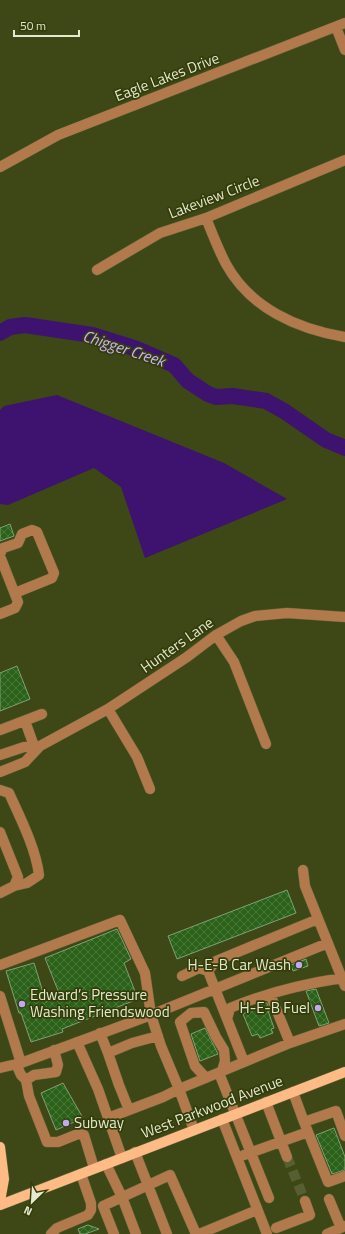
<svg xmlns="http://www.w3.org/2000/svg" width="345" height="1234" viewBox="0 0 345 1234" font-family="'Titillium Web',sans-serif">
  <defs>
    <pattern id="building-cross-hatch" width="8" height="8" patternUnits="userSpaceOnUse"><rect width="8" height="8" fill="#2c611a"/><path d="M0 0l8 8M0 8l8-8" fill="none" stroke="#4a783a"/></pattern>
  </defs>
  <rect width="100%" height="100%" fill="#3e4716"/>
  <path fill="#3e126f" d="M57 395 224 463 287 499 145 558 121 487 94 468 8 505 0 504V410L4 406Z"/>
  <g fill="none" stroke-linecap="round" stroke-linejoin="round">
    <path stroke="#3e126f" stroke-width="16" d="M0 333 10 327 25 325 92 335 137 349 174 365 188 381 208 394 216 397 233 396 266 401 284 411 326 440 345 448"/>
  </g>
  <path fill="url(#building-cross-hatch)" stroke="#7fa176" d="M10 524 14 536 0 541V528Z
    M17 666 30 699 0 711V673Z
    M287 890 296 913 177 959 168 936Z
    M117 929 131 959 124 963 138 999 62 1029 63 1032 31 1042 21 1013H19L6 971 34 963 46 1002 61 998 45 958Z
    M306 959 308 966 293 971 291 965Z
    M316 989 329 1023 319 1026 306 991Z
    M265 1003H267L270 1011H268L274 1028 271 1029 273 1033 260 1038 258 1034 252 1036 243 1014 249 1011 248 1010Z
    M205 1028 218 1054 200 1061 191 1034Z
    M63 1083 83 1118 56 1130 41 1093Z
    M334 1128 345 1157V1170L332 1174 316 1135Z
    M85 1226 88 1225 99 1229 85 1234H80L78 1229Z"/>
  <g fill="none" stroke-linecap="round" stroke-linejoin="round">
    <path stroke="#575f32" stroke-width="10" stroke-dasharray="10 5" stroke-linecap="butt" d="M287 1157 305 1201"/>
    <g stroke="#5c6437" stroke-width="11">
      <path id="minor" d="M336 27 345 50
        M0 167 58 135 345 23
        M206 218C212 233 218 249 226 264 250 308 297 329 345 337
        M97 270 160 233 206 218 345 160
        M0 554 3 548 18 543 22 534 32 530 37 532 54 573 52 578 15 593
        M0 556 18 602 15 608 0 614
        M216 635 234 662 266 744
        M108 709 137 757 150 789
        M25 721 34 746
        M0 730 42 714
        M0 755 24 747 40 746
        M0 772 25 762 40 746 108 709 187 657 216 635 241 621 255 616 287 613 345 617
        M0 790 9 793C20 817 36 849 39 875L27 883 14 886
        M0 832 18 877 14 886 0 893
        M303 870 305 886 345 986
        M328 943 151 1015 161 1046 179 1089 290 1043 345 1024
        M0 965 120 920 145 973 151 1015 21 1063 0 1068
        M182 976 199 968 208 971
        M270 994 290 1043
        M0 996 21 1063
        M227 1019 208 971 216 961 318 919
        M100 1033 108 1053 132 1043 158 1036
        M77 1042 98 1089 122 1158
        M54 1050 58 1065 56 1072 34 1075 26 1080 29 1096 47 1142H58L78 1134 84 1135 94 1168
        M108 1053 119 1085 129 1110
        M244 1062 227 1019 230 1008C266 993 303 984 342 978
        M16 1064 21 1075 26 1080
        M219 1073 269 1198
        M206 1078 195 1066 180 1022 191 1013 204 1012 216 1037 224 1050 225 1061 222 1071
        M293 1092 304 1122 336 1111 345 1136
        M266 1102 287 1157
        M108 1118 163 1097 179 1089 194 1130
        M222 1119 267 1234
        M304 1122 328 1182 345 1176
        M135 1152 167 1234
        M244 1155 308 1132
        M106 1164 122 1197 136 1234
        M329 1199 341 1228
        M276 1228 310 1215 305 1201
        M51 1234 57 1228 88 1215 91 1210V1203L81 1174
        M114 1234 103 1206 170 1175 196 1234
        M199 1234 257 1210
        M327 1234 345 1226"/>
    </g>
    <g stroke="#5c6437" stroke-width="11">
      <path id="major" d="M0 1147 4 1179 0 1201
        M0 1205 345 1072"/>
    </g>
    <use href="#minor" stroke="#b1794c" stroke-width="10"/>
    <use href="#major" stroke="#ffbb85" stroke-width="10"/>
  </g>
  <g fill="#c1a8f3" stroke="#343d0a" stroke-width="1.5">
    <circle cx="299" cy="965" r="4"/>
    <circle cx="22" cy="1004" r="4"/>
    <circle cx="318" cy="1008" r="4"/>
    <circle cx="66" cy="1123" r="4"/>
  </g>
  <g text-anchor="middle" stroke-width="3.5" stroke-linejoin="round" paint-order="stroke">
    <g font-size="15" fill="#e3eacf" stroke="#343d0a">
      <text transform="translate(167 77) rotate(-21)" y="5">Eagle Lakes Drive</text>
      <text transform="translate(214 197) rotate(-21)" y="5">Lakeview Circle</text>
      <text transform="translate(177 645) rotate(-35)" y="5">Hunters Lane</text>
      <text transform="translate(212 1107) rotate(-21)" y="5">West Parkwood Avenue</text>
    </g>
    <g font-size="15" fill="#e3eacf" stroke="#343d0a" text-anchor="end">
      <text x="291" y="970">H-E-B Car Wash</text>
      <text x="30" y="1000" text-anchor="start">Edward’s Pressure<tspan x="30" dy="17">Washing Friendswood</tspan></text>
      <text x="310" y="1013">H-E-B Fuel</text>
      <text x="74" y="1128" text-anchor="start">Subway</text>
    </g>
    <g font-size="16" font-style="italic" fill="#c9b1fb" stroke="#343d0a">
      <text transform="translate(124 348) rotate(18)" y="6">Chigger Creek</text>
    </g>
  </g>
  <g transform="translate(32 1202) rotate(205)" stroke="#343d0a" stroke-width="3" paint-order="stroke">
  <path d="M0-3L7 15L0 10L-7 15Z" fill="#e3eacf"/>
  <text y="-6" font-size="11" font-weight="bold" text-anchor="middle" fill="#e3eacf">N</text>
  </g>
  <path d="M14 30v6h65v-6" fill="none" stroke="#e3eacf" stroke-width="2"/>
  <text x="20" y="30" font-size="12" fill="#e3eacf" stroke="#343d0a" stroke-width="3" paint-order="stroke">50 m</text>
</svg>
